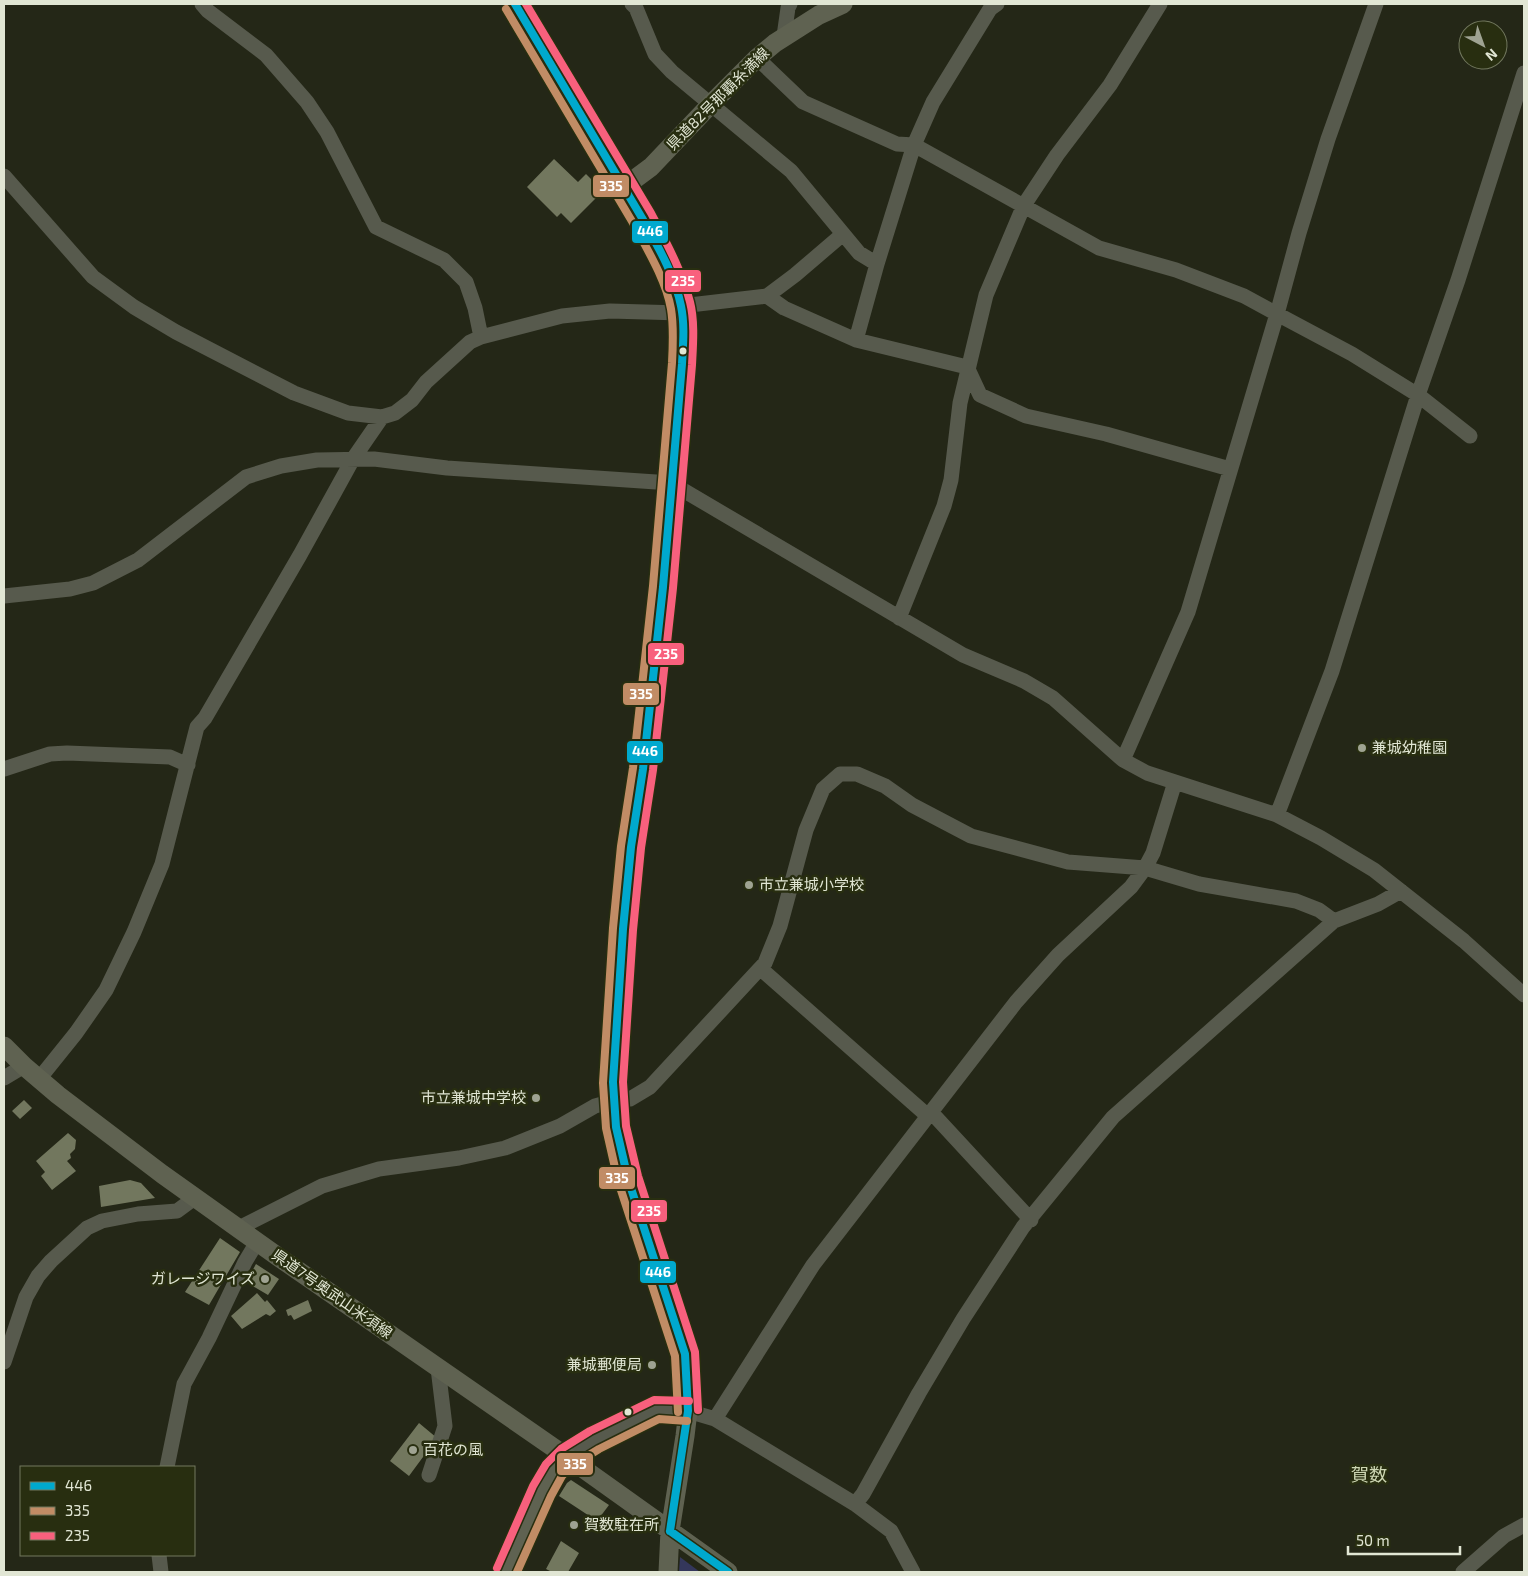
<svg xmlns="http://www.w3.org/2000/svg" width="1528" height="1576" viewBox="0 0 1528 1576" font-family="'Exo 2','Noto Sans JP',sans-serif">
  <rect width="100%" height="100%" fill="#242717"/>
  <path fill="#34375b" d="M680 1557 700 1572H679Z"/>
  <path fill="#72775e" d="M554 159 578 182 586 174 603 191 571 223 561 213 557 217 527 187Z
    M24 1100 32 1108 20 1119 12 1111Z
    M68 1133 76 1140 75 1149 70 1154 71 1158 67 1161 76 1171 52 1190 41 1176 45 1172 36 1161Z
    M130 1180 141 1183 155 1198 101 1207 99 1186Z
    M220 1238 240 1252 209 1305 185 1292Z
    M256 1264 279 1279 268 1295 246 1282Z
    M257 1293 265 1302 267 1300 276 1311 270 1316 266 1314 242 1329 231 1316Z
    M308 1300 312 1311 294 1320 291 1315 288 1316 286 1310Z
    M419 1423 437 1438 409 1476 390 1461Z
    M571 1480 609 1505 597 1521 559 1496 567 1483Z
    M561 1541 579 1553 568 1572H552L546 1569Z"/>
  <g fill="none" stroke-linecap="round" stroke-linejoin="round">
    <path stroke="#575a4d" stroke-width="15" d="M202 4 208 11 266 55 307 102 327 132 376 227 444 260 466 282 475 308 481 337
      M632 4 636 8 655 54 672 72 791 171 859 253 877 264
      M784 36 788 8 790 4
      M757 58 803 102 897 144 914 145 1099 248 1176 270 1244 296 1277 314 1352 354 1418 395 1470 436
      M4 176 93 277 134 307 176 332 294 393 348 413 382 417 395 413 412 400 426 382 470 342 481 337 562 316 610 311 681 313
      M767 296 784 308 856 340 967 367
      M681 306 767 296 795 275 843 234
      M856 340 877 264 914 145 933 102 990 9 997 4
      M967 367 980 395 1026 416 1106 434 1230 469
      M4 596 70 589 93 583 138 560 246 477 281 466 317 460 374 459 447 468 671 483 963 655 1024 681 1053 698 1123 760 1147 773 1277 815 1321 838 1374 870 1464 941 1524 995
      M899 618 944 506 951 480 960 403 986 295 1024 205 1057 155 1110 85 1160 4
      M1123 760 1188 612 1277 314 1299 233 1328 139 1376 4
      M4 769 50 754 67 753 170 757 188 765
      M1277 815 1332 671 1418 395 1458 280 1524 73
      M761 969 929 1117
      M4 1078 24 1066
      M39 1079 76 1033 106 990 134 932 162 864 197 727 205 718 300 555 353 459 382 417
      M932 1113 1031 1220
      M239 1228 322 1186 379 1169 459 1158 505 1148 560 1126 595 1106 613 1101 630 1099 650 1087 765 963 780 926 806 830 823 789 840 774H857L885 786 912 805 971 836 1068 862 1145 868 1199 884 1296 901 1319 910 1334 921
      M4 1362 26 1297 38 1276 51 1261 87 1228 102 1221 138 1214 177 1211 196 1197
      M715 1419 813 1265 1016 1002 1058 955 1131 887 1145 868 1153 853 1175 782
      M567 1457 594 1440 657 1409 688 1411 715 1419 855 1504 891 1531 913 1572
      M167 1467 184 1384 209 1338 245 1262 257 1242
      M429 1475 445 1426 438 1368
      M855 1504 863 1494 919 1393 963 1319 1023 1227 1113 1117 1334 921 1378 904 1401 891
      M159 1555 161 1572
      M1463 1572 1504 1536 1524 1525"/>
    <path stroke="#5f6251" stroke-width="19" d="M515 4 642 218 660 252 673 282 681 306 683 333 682 364 663 587 643 769 631 847 623 929 613 1082 616 1127 628 1179 685 1354 688 1411 685 1436 670 1531 668 1572
      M624 187 651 167 710 105 757 58 775 43 819 15 843 4
      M4 1046 24 1066 58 1095 162 1174 277 1256 567 1457 728 1572
      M506 1572 542 1491 554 1470 567 1457"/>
    <g stroke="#282e10" stroke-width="11">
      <path id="bus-1" d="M515 4 642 218C657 245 675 275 681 306 685 325 683 345 682 364L663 587 643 769 631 847 623 929 613 1082 616 1127 628 1179 685 1354 688 1411 670 1531
        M670 1531 728 1572"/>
    </g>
    <g stroke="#282e10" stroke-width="11">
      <path id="bus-2" d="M506 9 633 223C647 249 666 280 671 309 674 327 673 345 672 363L653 586 633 768 621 846 613 928 603 1083 606 1128 618 1181 675 1356 678 1412
        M517 1572 551 1496 562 1476 573 1465 599 1449 659 1419 687 1421"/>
    </g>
    <g stroke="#282e10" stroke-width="11">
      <path id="bus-3" d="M526 4 651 213C666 242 682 271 690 302 695 322 693 345 692 365L673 588 653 770 641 848 633 930 623 1082 626 1126 638 1176 695 1352 698 1410
        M497 1568 533 1486 546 1464 561 1449 590 1431 654 1400 689 1401"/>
    </g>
    <use href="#bus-1" stroke="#00a9ce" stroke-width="8"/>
    <use href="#bus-2" stroke="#c18c65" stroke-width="8"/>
    <use href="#bus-3" stroke="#f8607d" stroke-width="8"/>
  </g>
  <g fill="#e1e6d4" stroke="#282e10" stroke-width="2">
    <circle cx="683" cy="351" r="4.5"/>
    <circle cx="628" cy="1412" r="4.5"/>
  </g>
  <g fill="#9fa392" stroke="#282e10" stroke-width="2">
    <circle cx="1362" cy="748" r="5"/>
    <circle cx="749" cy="885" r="5"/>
    <circle cx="536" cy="1098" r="5"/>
    <circle cx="265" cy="1279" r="5"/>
    <circle cx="652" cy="1365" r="5"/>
    <circle cx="413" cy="1450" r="5"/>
    <circle cx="574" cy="1525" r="5"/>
  </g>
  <g text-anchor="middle" stroke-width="5" stroke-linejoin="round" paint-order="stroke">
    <g font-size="15" fill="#e1e6d4" stroke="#282e10">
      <text transform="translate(718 99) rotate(-45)" y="5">県道82号那覇糸満線</text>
      <text transform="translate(332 1294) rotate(35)" y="5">県道7号奥武山米須線</text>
    </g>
    <g font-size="15" fill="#e1e6d4" stroke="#282e10" text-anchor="start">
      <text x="1372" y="753">兼城幼稚園</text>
      <text x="759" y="890">市立兼城小学校</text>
      <text x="526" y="1103" text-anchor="end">市立兼城中学校</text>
      <text x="255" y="1284" text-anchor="end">ガレージワイズ</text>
      <text x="642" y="1370" text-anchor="end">兼城郵便局</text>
      <text x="423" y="1455">百花の風</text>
      <text x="584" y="1530">賀数駐在所</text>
    </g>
    <g font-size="18" fill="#ced7b4" stroke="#282e10">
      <text x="1369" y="1481">賀数</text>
    </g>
  </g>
  <g stroke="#282e10" stroke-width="2">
    <rect x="592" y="174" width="38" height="24" rx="5" fill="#c18c65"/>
    <rect x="631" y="220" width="38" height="24" rx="5" fill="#00a9ce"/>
    <rect x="664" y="269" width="38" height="24" rx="5" fill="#f8607d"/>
    <rect x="647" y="642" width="38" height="24" rx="5" fill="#f8607d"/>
    <rect x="622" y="682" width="38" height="24" rx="5" fill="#c18c65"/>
    <rect x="626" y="740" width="38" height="24" rx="5" fill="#00a9ce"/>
    <rect x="598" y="1166" width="38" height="24" rx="5" fill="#c18c65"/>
    <rect x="630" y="1199" width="38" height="24" rx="5" fill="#f8607d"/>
    <rect x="639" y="1260" width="38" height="24" rx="5" fill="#00a9ce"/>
    <rect x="556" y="1452" width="38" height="24" rx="5" fill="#c18c65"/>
  </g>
  <g font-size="14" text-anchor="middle" font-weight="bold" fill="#fff">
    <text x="611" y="191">335</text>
    <text x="650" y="236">446</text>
    <text x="683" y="286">235</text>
    <text x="666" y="659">235</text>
    <text x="641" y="699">335</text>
    <text x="645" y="756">446</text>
    <text x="617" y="1183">335</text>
    <text x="649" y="1216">235</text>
    <text x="658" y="1277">446</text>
    <text x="575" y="1469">335</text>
  </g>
  <rect width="1528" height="1576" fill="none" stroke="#e1e6d4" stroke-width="10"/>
  <rect x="20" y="1466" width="175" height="90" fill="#282e10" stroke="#72785e"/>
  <rect x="30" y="1482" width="25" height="8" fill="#00a9ce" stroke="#72785e"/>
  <text x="65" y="1491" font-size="15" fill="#e1e6d4">446</text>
  <rect x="30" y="1507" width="25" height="8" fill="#c18c65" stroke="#72785e"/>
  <text x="65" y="1516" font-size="15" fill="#e1e6d4">335</text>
  <rect x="30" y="1532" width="25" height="8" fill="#f8607d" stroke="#72785e"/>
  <text x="65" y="1541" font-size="15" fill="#e1e6d4">235</text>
  <g transform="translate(1483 45) rotate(139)"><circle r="24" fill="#282e10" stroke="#72785e"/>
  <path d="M0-4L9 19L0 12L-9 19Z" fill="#9fa392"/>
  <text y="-8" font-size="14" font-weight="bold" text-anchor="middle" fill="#e1e6d4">N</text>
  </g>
  <path d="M1348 1546v8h112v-8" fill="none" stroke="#e1e6d4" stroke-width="2.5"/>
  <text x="1356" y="1546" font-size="15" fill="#e1e6d4" stroke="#282e10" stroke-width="4" paint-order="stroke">50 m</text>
</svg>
